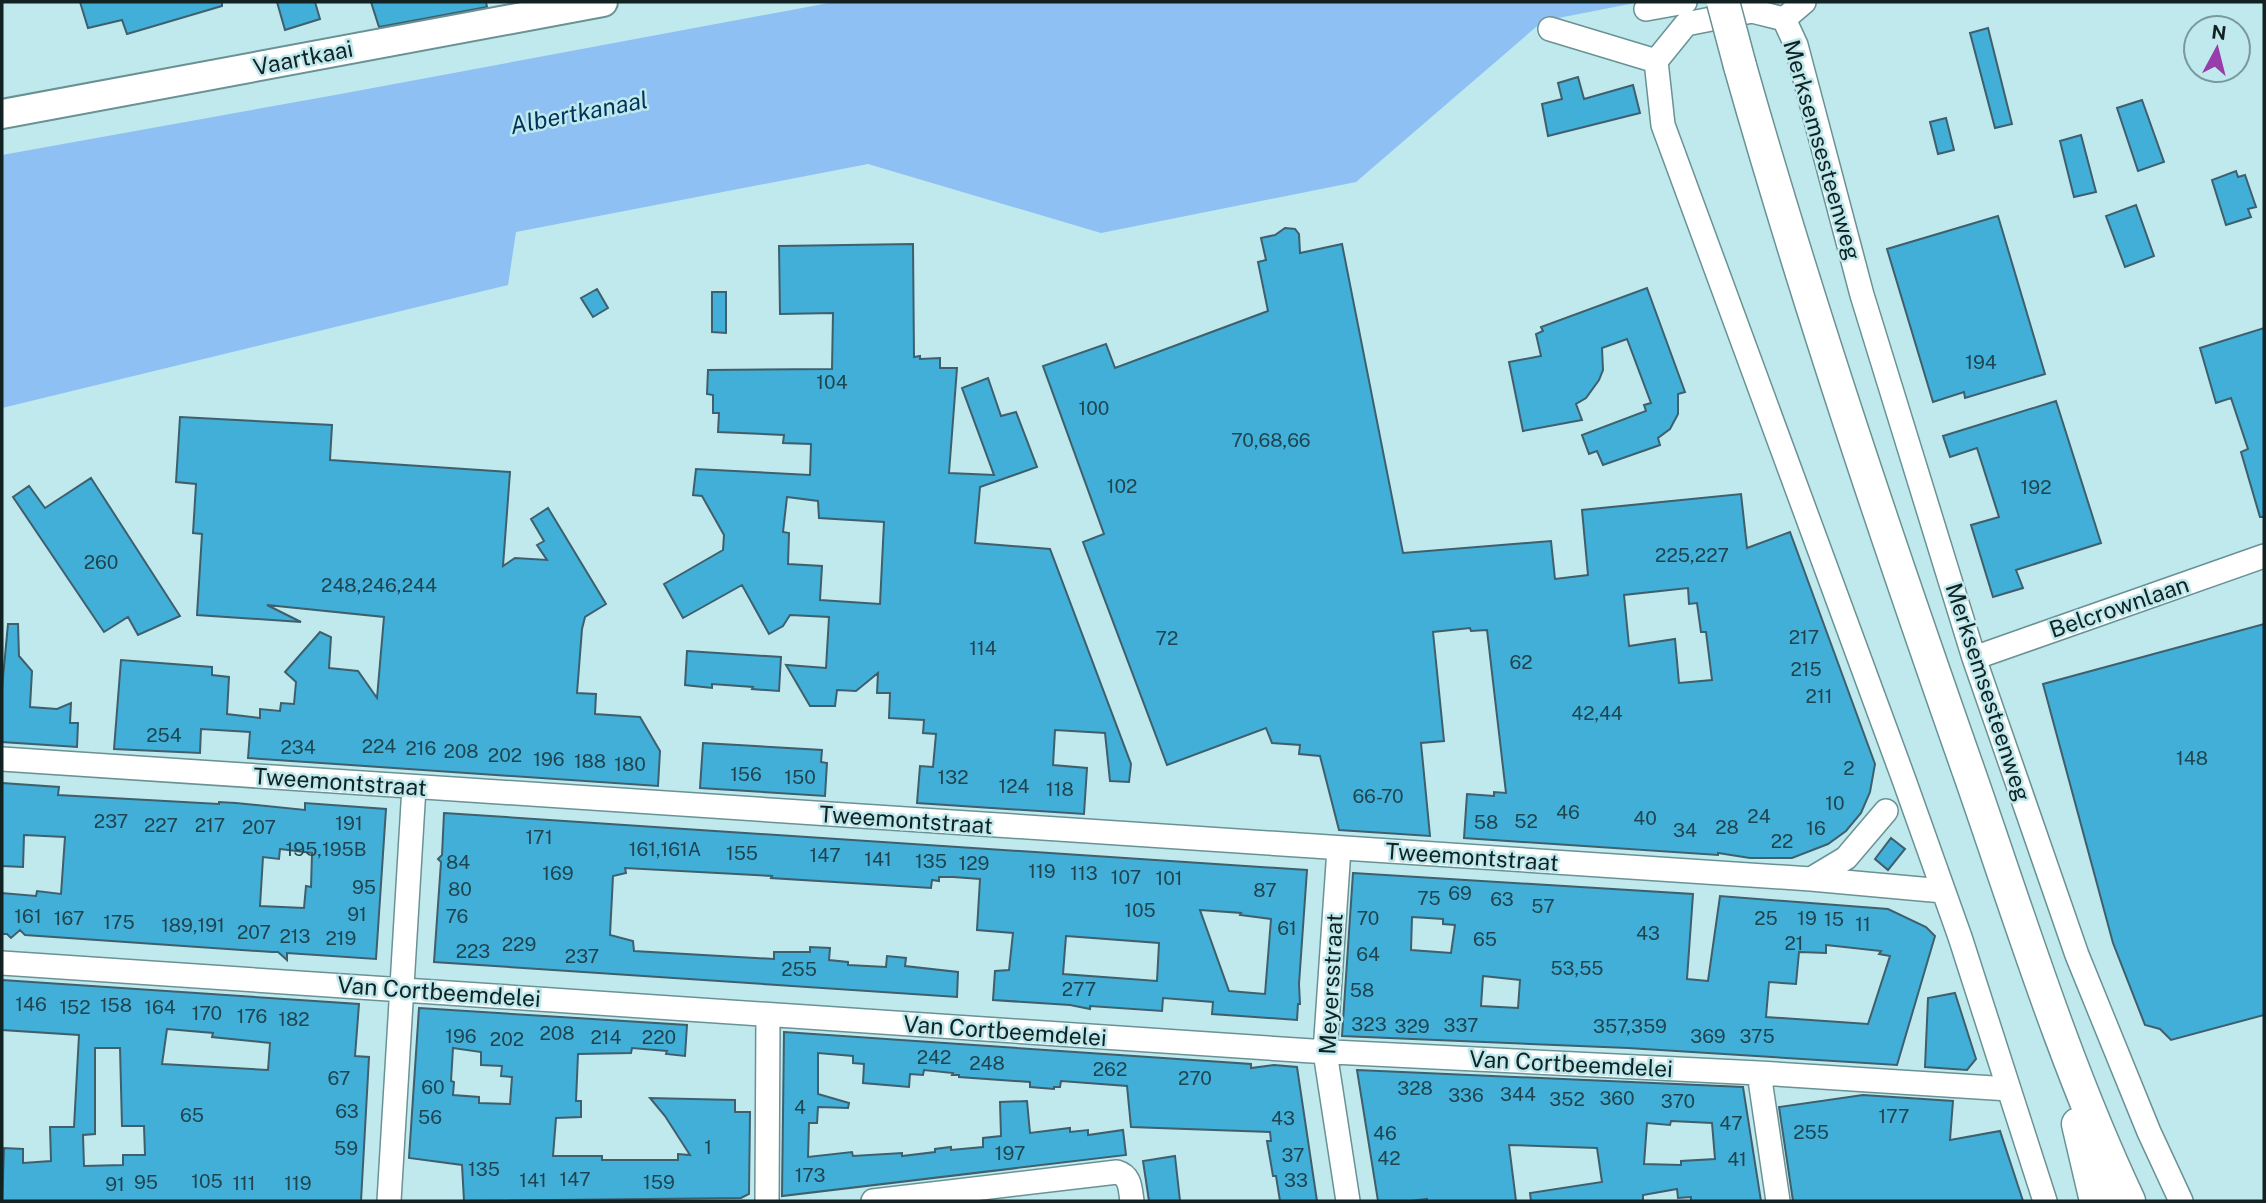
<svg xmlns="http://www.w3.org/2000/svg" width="2266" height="1203" viewBox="0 0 2266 1203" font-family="'Public Sans',sans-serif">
  <rect width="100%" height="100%" fill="#bfe9ed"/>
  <path fill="#8ec0f4" d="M834 2H1640L1543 21 1356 182 1101 233 868 164 516 232 508 285 2 408V155L335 95Z"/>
  <path fill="#41afd7" stroke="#3f5f6d" stroke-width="2" fill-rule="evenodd" d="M80 2H222V6L127 34 122 20 88 28Z
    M277 2H315L320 19 285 30Z
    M371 2H486L487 7 379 27Z
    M1988 28 2012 124 1995 128 1970 33Z
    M1578 77 1584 99 1633 85 1640 113 1548 136 1542 104 1562 99 1558 83Z
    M2142 100 2164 162 2138 171 2117 108Z
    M1946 118 1954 150 1938 154 1930 122Z
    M2081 135 2096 192 2074 197 2060 141Z
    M2236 171 2238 177 2245 175 2256 207 2248 209 2251 217 2226 225 2212 180Z
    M2136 205 2154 256 2125 267 2106 216Z
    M1998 216 2045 374 1965 398 1964 392 1933 402 1887 249Z
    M1285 228 1295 229 1299 234 1300 253 1342 244 1403 553 1551 541 1555 579 1588 575 1582 510 1741 494 1747 548 1790 532 1875 764 1870 792 1861 813 1846 831 1828 844 1792 858H1750L1718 853V855L1464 838 1467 794 1494 796V792L1506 793 1487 630 1471 631 1470 628 1433 632 1444 741 1421 743 1430 836 1339 830 1320 756 1299 754 1300 745 1272 743 1266 728 1167 765 1083 542 1104 534 1043 366 1106 344 1115 368 1268 311 1258 262 1266 260 1261 238 1275 235ZM1688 588 1689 604 1697 603 1701 632H1706L1712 680 1679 683 1675 639 1629 646 1624 595Z
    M913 244 914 357 920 356V359L940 358V368H957L949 473 994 475 962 388 988 378 1001 416 1016 412 1037 467 980 487 975 543 1050 549 1131 764 1129 782 1110 781 1105 733 1055 730 1053 765 1087 768 1084 814 917 803 920 766 933 767 936 734 923 733 924 720 889 718 890 693H877L878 673 856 691 837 690 835 706H810L786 665 826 668 829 617 790 615 783 626 769 634 742 585 683 618 664 584 723 550 724 535 702 496 693 495 696 469 810 475 811 444 783 443 784 435 718 432 719 413H713V395L707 394 708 370 832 369 833 313 780 314 779 246ZM787 497 818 501 819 518 884 522 880 604 820 600 822 566 788 564 789 533 783 532Z
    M1647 288 1685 392 1678 394V414L1670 429 1658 438 1660 445 1603 465 1597 451 1589 454 1582 435 1646 411 1644 405 1651 403 1627 339 1602 348 1603 370 1599 380 1586 398 1576 404 1582 420 1523 431 1509 362 1541 356 1536 334 1543 331 1541 327Z
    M597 289 608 308 593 317 581 298Z
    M712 292H726V333L712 332Z
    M2264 328V517H2260L2241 452 2248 449 2231 398 2216 403 2200 348Z
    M2056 401 2101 543 2016 570 2023 588 1993 597 1971 525 1999 517 1977 448 1950 457 1943 436Z
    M180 417 332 425 330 460 510 472 503 566 515 558 547 560 537 545 544 541 531 519 548 508 606 604 585 617 582 629 577 693 596 694 595 714 640 717 660 751 658 786 248 758 250 732 201 729 200 753 114 749 121 660 212 667V675L229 677 227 714 260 718V709L280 711 281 703 294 704 296 682 285 672 320 632 331 637 329 668 358 671 377 698 384 617 267 605 301 622 197 615 202 534 193 533 196 484 176 482Z
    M91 478 180 616 138 635 128 617 104 632 13 497 29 486 45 508Z
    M8 624H18L19 656 32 671 30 707 57 709 71 703 70 723H78L77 747 2 742V688Z
    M2264 624V1015L2171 1040 2160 1029 2145 1025 2113 943 2043 684Z
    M687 651 781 657 779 691 752 689 753 687 712 684V688L685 685Z
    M703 743 822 750 821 762 827 763 825 796 700 788Z
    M2 783 59 787 58 795 219 804V802L236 803 305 810V803L386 809 376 959 287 953V960L278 952H272L25 935 20 930 11 938 7 934H2V893L36 896 37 891 61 894 65 837 24 835 23 867 2 866ZM280 849 312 853 311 887 306 886 304 908 260 906 263 857 279 859Z
    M444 813 1307 870 1299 984 1300 1004H1298L1297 1020 1212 1014 1213 1002 1163 998 1162 1011 1090 1006V1009L1070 1005 993 1000 995 971 1009 970 1013 933 977 930 980 879 953 877H939V881L932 880 931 888 771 878 772 876 625 868 626 873 613 876 610 935 633 941 634 951 774 959V952H810V947L830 948 829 960 848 962V965L886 967 887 956 906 958 905 966 958 972 957 997 434 962 441 862 438 859 442 855ZM1200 910 1241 913 1240 915 1271 919 1265 994 1229 991ZM1066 936 1159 943 1157 981 1063 974Z
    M1891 838 1905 849 1888 870 1875 859Z
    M1353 873 1693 894 1687 979 1708 981 1720 896 1888 909 1926 927 1935 936 1897 1065 1628 1048 1342 1036ZM1412 917 1443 919V924L1455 925 1451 953 1411 950ZM1826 945 1881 951 1879 954 1890 956 1868 1024 1766 1017 1769 982 1796 984 1799 952 1826 953ZM1483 976 1520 980 1518 1008 1481 1006Z
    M2 980 359 1004 355 1056 369 1057 361 1201H2L4 1148 23 1149V1163L51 1161 50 1127H74L79 1035 2 1030ZM167 1029 213 1033 212 1037 270 1043 268 1070 162 1064ZM95 1048H120L122 1126H144L145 1155H123V1165L84 1166 83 1135 95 1134Z
    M1955 993 1976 1059 1967 1070 1925 1067 1928 998Z
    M419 1008 687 1025 685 1056 666 1054 667 1051 632 1048 631 1053 578 1054 576 1101H581V1117L556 1118 553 1156H602V1160H678V1154L690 1155 665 1116 650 1098 735 1100V1112H750L749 1194 741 1198 464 1201 462 1165 409 1158ZM453 1048 481 1052V1065L502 1066 501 1076 512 1077 510 1104 479 1103V1097L453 1095 454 1082 451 1081Z
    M784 1032 1251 1064V1068L1274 1065 1297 1067 1317 1201H1280L1276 1176H1273L1267 1141H1271L1270 1132 1131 1127 1127 1086 1061 1081 1060 1087H1054V1089L1030 1087V1082L959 1077V1075H952L953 1073 924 1070 923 1075 910 1074 909 1087 863 1083 864 1064 853 1063V1056L818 1053V1094L849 1103 848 1108 818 1107 817 1123H809L808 1157 852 1152 853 1156 902 1153V1156L935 1152V1149L951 1147V1150L983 1147V1138L1001 1136 1000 1102 1027 1101 1030 1133 1070 1128V1132L1088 1130V1135L1123 1130 1126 1155 782 1196Z
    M1357 1070 1743 1087 1761 1201H1691V1197L1678 1198 1677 1189 1643 1195V1201H1531L1530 1193 1602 1182 1597 1148 1509 1145 1516 1201H1427V1199L1411 1201H1378ZM1671 1121 1712 1123 1715 1159 1681 1161V1165L1644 1164 1647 1123 1670 1125Z
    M1863 1095 1953 1101 1950 1140 2000 1131 2023 1201H1793L1779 1107Z
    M1175 1156 1180 1201H1149L1143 1161Z"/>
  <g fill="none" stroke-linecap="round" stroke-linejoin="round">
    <g stroke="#6a9295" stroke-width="26">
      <path id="minor" d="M1646 9 1685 2
        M1784 19 1804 2
        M1550 29 1656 61
        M1974 658 2264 556
        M2 759 1811 879 1943 891
        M1339 849 1325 1052 1348 1201
        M1811 879 1846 858 1886 811
        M2 963 1312 1051 1759 1073 2009 1089
        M1759 1073 1778 1201
        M389 1201 414 787
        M767 1201 768 1015
        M873 1201 1117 1172C1131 1176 1130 1189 1132 1201
        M2045 1201 1960 937 1903 777 1663 125 1656 61 1686 24 1752 11 1784 19 1796 45 1862 295 1974 658 2077 955 2149 1132 2181 1201"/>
    </g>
    <g stroke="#6a9295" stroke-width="32">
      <path id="tertiary" d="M2 114 603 2"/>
    </g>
    <g stroke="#6a9295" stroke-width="35">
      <path id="secondary" d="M1740 66C1808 306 1888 542 1971 778 2020 919 2065 1065 2129 1201
        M2078 1124 2096 1201"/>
    </g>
    <use href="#minor" stroke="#fff" stroke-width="23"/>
    <use href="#tertiary" stroke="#fff" stroke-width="28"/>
    <use href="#secondary" stroke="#fff" stroke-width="32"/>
    <g stroke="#6a9295" stroke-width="35" stroke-linecap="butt">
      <path id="secondary-bridge" d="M1723 2 1740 66"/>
    </g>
    <use href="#secondary-bridge" stroke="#fff" stroke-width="32"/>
  </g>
  <g text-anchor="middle" stroke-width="5" stroke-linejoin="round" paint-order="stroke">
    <g font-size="19" fill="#1e4550">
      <text x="1981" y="369">194</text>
      <text x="832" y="389">104</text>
      <text x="1094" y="415">100</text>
      <text x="1271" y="447">70,68,66</text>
      <text x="1122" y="493">102</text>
      <text x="2036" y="494">192</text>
      <text x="1692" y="562">225,227</text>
      <text x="101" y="569">260</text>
      <text x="379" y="592">248,246,244</text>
      <text x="1804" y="644">217</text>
      <text x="1167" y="645">72</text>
      <text x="983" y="655">114</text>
      <text x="1521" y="669">62</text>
      <text x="1806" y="676">215</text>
      <text x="1819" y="703">211</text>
      <text x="1597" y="720">42,44</text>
      <text x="164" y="742">254</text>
      <text x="379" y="753">224</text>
      <text x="298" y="754">234</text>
      <text x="421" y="755">216</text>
      <text x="461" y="758">208</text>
      <text x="505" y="762">202</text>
      <text x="2192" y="765">148</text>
      <text x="549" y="766">196</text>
      <text x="590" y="768">188</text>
      <text x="630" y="771">180</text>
      <text x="1849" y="775">2</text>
      <text x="746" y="781">156</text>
      <text x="800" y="784">150</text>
      <text x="953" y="784">132</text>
      <text x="1014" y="793">124</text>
      <text x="1060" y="796">118</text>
      <text x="1378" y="803">66-70</text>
      <text x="1835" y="810">10</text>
      <text x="1568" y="819">46</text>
      <text x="1759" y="823">24</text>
      <text x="1645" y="825">40</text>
      <text x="111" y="828">237</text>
      <text x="1526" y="828">52</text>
      <text x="1486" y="829">58</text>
      <text x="349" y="830">191</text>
      <text x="161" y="832">227</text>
      <text x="210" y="832">217</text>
      <text x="259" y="834">207</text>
      <text x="1727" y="834">28</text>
      <text x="1816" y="835">16</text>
      <text x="1685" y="837">34</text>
      <text x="539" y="844">171</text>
      <text x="1782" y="848">22</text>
      <text x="326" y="856">195,195B</text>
      <text x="665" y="856">161,161A</text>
      <text x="742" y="860">155</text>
      <text x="825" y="862">147</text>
      <text x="878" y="866">141</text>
      <text x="931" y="868">135</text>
      <text x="458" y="869">84</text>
      <text x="974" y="870">129</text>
      <text x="1042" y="878">119</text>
      <text x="558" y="880">169</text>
      <text x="1084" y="880">113</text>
      <text x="1126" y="884">107</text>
      <text x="1169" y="885">101</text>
      <text x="364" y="894">95</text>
      <text x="460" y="896">80</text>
      <text x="1265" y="897">87</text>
      <text x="1460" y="900">69</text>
      <text x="1429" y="905">75</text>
      <text x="1502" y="906">63</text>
      <text x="1543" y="913">57</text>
      <text x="1140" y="917">105</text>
      <text x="357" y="921">91</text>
      <text x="28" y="923">161</text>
      <text x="457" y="923">76</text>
      <text x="69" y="925">167</text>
      <text x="1368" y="925">70</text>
      <text x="1766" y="925">25</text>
      <text x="1807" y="925">19</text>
      <text x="1834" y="926">15</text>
      <text x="119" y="929">175</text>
      <text x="1863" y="931">11</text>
      <text x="193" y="932">189,191</text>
      <text x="1287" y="935">61</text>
      <text x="254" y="939">207</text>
      <text x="1648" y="940">43</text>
      <text x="295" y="943">213</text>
      <text x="341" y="945">219</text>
      <text x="1485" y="946">65</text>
      <text x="1794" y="950">21</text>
      <text x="519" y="951">229</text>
      <text x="473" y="958">223</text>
      <text x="1368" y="961">64</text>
      <text x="582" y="963">237</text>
      <text x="1577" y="975">53,55</text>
      <text x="799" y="976">255</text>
      <text x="1079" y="996">277</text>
      <text x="1362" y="997">58</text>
      <text x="31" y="1011">146</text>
      <text x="116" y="1012">158</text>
      <text x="75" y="1014">152</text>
      <text x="160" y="1014">164</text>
      <text x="207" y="1020">170</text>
      <text x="252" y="1023">176</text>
      <text x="294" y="1026">182</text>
      <text x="1369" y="1031">323</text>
      <text x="1461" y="1032">337</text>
      <text x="1412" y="1033">329</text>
      <text x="1630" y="1033">357,359</text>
      <text x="557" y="1040">208</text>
      <text x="461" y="1043">196</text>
      <text x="1708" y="1043">369</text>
      <text x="1757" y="1043">375</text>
      <text x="606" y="1044">214</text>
      <text x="659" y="1044">220</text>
      <text x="507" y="1046">202</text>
      <text x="934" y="1064">242</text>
      <text x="987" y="1070">248</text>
      <text x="1110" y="1076">262</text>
      <text x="339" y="1085">67</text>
      <text x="1195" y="1085">270</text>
      <text x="433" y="1094">60</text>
      <text x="1415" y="1095">328</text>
      <text x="1518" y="1101">344</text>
      <text x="1466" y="1102">336</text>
      <text x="1617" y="1105">360</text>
      <text x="1567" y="1106">352</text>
      <text x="1678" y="1108">370</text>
      <text x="800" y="1114">4</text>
      <text x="347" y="1118">63</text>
      <text x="192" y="1122">65</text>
      <text x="1894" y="1123">177</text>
      <text x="430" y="1124">56</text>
      <text x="1283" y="1125">43</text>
      <text x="1731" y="1130">47</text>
      <text x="1811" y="1139">255</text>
      <text x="1385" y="1140">46</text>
      <text x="708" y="1154">1</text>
      <text x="346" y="1155">59</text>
      <text x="1010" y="1160">197</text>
      <text x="1293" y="1162">37</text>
      <text x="1389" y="1165">42</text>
      <text x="1737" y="1166">41</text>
      <text x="484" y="1176">135</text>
      <text x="810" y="1182">173</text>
      <text x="575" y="1186">147</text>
      <text x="533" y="1187">141</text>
      <text x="1296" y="1187">33</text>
      <text x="207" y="1188">105</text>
      <text x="146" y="1189">95</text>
      <text x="659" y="1189">159</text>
      <text x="244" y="1190">111</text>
      <text x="298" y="1190">119</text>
      <text x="115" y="1191">91</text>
    </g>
    <g font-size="23" fill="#122223" stroke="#bfe9ed">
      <text transform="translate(303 58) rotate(-11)" y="8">Vaartkaai</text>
      <text transform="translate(1822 150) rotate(74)" y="8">Merksemsesteenweg</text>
      <text transform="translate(2119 607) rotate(-19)" y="8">Belcrownlaan</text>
      <text transform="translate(1988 692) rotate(72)" y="8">Merksemsesteenweg</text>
      <text transform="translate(340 782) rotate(4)" y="8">Tweemontstraat</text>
      <text transform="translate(906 820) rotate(4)" y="8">Tweemontstraat</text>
      <text transform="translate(1472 857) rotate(4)" y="8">Tweemontstraat</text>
      <text transform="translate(1331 984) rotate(-87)" y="8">Meyersstraat</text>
      <text transform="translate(439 992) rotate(4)" y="8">Van Cortbeemdelei</text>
      <text transform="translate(1005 1031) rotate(4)" y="8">Van Cortbeemdelei</text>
      <text transform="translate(1571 1064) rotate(3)" y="8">Van Cortbeemdelei</text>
    </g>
    <g font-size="24" font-style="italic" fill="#01325a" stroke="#bfe9ed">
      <text transform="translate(579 113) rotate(-11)" y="8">Albertkanaal</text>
    </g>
  </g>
  <rect width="2266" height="1203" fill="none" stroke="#122223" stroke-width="7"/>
  <g transform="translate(2217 49) rotate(7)"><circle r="33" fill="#bfe9ed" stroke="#7a999c" stroke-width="2"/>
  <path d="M0-5L12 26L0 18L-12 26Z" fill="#973eaa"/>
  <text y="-10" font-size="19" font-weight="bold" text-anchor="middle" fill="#122223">N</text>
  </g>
</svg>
